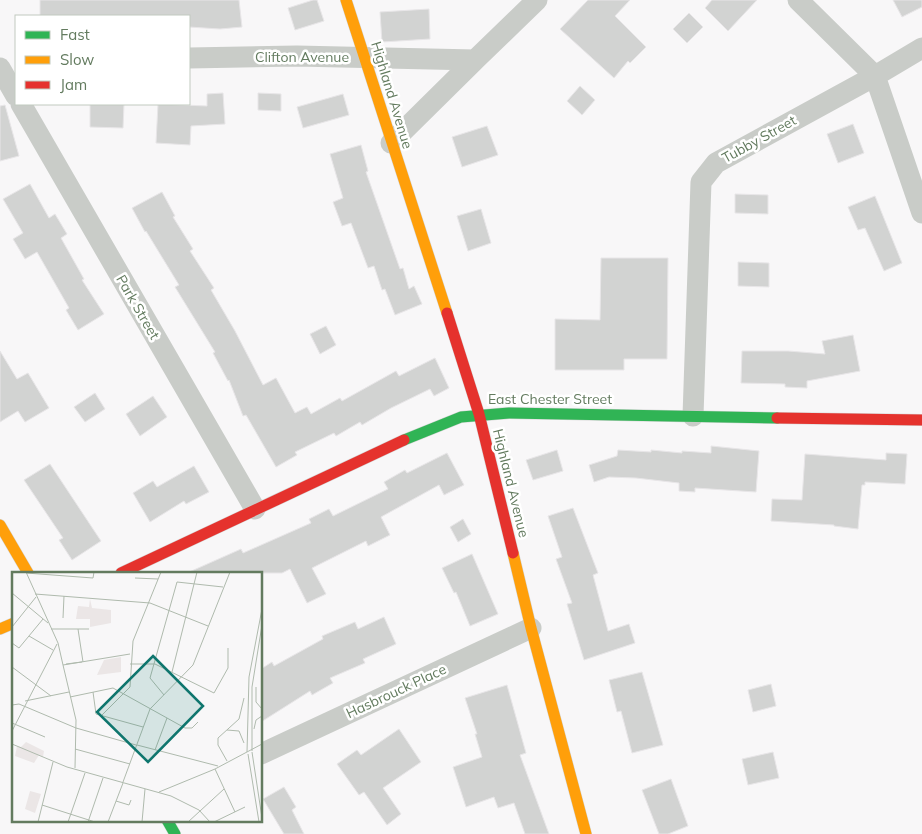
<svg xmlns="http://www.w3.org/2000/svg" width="922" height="834" viewBox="0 0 922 834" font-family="Mulish,sans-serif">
  <rect width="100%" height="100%" fill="#f8f7f8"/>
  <path fill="#d2d3d2" stroke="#e8e6e8" d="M40 0H239L242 27 220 29 189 27V16H40Z
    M313 0H317L324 21 295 30 288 8Z
    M588 0H630L615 16 646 47 630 63 628 61 614 78 560 29Z
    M712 0H757L728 31 705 8Z
    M893 0H922V7L902 17Z
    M429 9 430 39 382 42 380 12Z
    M689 13 703 27 687 43 673 29Z
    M580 86 595 100 582 115 567 101Z
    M223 93 225 124 191 126 190 145 156 143 158 104 207 106V94Z
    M258 93 281 94V111L258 110Z
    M343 94 349 115 303 128 297 107Z
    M90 104H124L123 128 90 127Z
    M5 105 19 156 0 161V106Z
    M853 124 864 153 838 163 827 134Z
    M487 126 498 155 462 167 452 137Z
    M361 145 368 171 366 172 400 269 403 268 409 289 414 286 422 304 395 315 385 289 382 290 374 266 368 268 351 223 342 226 333 202 343 198 330 154Z
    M30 184 49 218 55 214 67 234 61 238 84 279 82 280 104 314 78 330 66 310 69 308 37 252 25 259 13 239 23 233 3 199Z
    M162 192 175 216 173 217 193 249 190 251 214 288 211 290 235 331 263 385 276 378 295 413 307 407 311 414 340 398 342 401 396 371 399 376 435 358 449 388 434 396 430 389 391 408 362 425 360 422 336 436 334 433 295 452 297 455 276 467 246 415 243 416 229 380 228 381 213 353 215 352 175 287 179 285 146 231 145 232 132 208Z
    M735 194 768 195V214L735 213Z
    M875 196 902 263 884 271 865 228 858 230 848 207Z
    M481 209 491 243 468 251 457 216Z
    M601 258H668L667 359H624V370H555V319L600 320Z
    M738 262 769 263V287L738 286Z
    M326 326 336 345 320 354 310 334Z
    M853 335 860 371 807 381V388L785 387V384L741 383 742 351H788L825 354 822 341Z
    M0 351 17 379 28 373 49 408 25 422 18 411 0 422Z
    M95 393 105 409 85 422 74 407Z
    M153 396 167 417 140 436 126 414Z
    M711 446 759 451 756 492 695 488V492L679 491V483L636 478 609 477 594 482 589 465 617 456 618 450 651 452V450L682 453V451L711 453Z
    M557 450 563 471 533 480 526 460Z
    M447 453 464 485 444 495 439 485 381 517 390 535 368 546 366 541 312 568 326 594 307 603 290 569 282 573H187L241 549 243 553 311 523 309 519 329 509 333 516 388 489 384 482 405 470 407 473Z
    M886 453 907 454 905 484 865 482V485H862L858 529 834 526V525L771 521 772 499 802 500 805 454 886 460Z
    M50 464 101 541 72 560 59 540 63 538 24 480Z
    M194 466 209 492 186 504 184 501 150 522 133 493 153 481 157 487Z
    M573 508 598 573 593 575 608 631 629 624 635 643 584 660 567 604 572 603 556 559 562 557 548 516Z
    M463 519 471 534 458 542 450 527Z
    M472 554 498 614 470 626 456 592 454 593 442 568Z
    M384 617 396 644 363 659 365 663 330 678 333 683 312 695 310 691 261 722V669L272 662 274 666 323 639 322 636 355 622 358 629Z
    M642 672 663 745 632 753 621 711 617 712 609 680Z
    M771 684 776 706 753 712 748 690Z
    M507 685 526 753 520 755 549 834H525L514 803 498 808 494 797 466 807 453 767 482 757 475 734H477L465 698Z
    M399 729 421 762 383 788 401 814 387 825 364 792 359 795 337 764 357 750 361 755Z
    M773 752 779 778 748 785 742 759Z
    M671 779 688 826 668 834H659L642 790Z
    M284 787 296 807 292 810 304 834H284L263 799Z"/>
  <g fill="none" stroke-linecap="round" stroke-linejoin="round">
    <g stroke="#d4d5d4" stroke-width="12">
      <path id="fast" d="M404 440 461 417 509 413 777 418
        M167 820 175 834"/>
    </g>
    <g stroke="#d4d5d4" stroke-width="12">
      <path id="slow" d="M346 0 447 313
        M0 525 28 573
        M513 553 531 628 586 834
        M0 629 14 623"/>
    </g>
    <g stroke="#d4d5d4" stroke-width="12">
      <path id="jam" d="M447 313 479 414 513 553
        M777 418 922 420
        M121 573 404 440"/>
    </g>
    <path stroke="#c9ccc8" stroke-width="21" d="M798 0 875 76 922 213
      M189 58 297 56 475 60 537 0
      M0 68 16 96
      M21 104 255 509
      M391 143 475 60
      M693 416 701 182 716 163 875 76 922 48
      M261 754 531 628"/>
    <use href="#fast" stroke="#30b455" stroke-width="11"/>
    <use href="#slow" stroke="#ff9f0a" stroke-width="11"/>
    <use href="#jam" stroke="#e5322d" stroke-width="11"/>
  </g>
  <g text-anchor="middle" stroke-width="5" stroke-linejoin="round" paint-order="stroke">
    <g font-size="14" fill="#637b5f" stroke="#fff">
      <text x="302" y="62">Clifton Avenue</text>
      <text transform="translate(392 95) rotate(73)" y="5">Highland Avenue</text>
      <text transform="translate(759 139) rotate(-29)" y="5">Tubby Street</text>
      <text transform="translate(138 307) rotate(60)" y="5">Park Street</text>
      <text x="550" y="404">East Chester Street</text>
      <text transform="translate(511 483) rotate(76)" y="5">Highland Avenue</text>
      <text transform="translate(396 691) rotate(-25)" y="5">Hasbrouck Place</text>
    </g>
  </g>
  <g transform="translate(12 572)">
    <rect width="250" height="250" fill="#f8f7f8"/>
    <path d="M78 27 80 36 99 38V51L78 55V47H64L66 34 77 35ZM109 85V100L85 103 92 88ZM14 170 32 179 31 185 27 183 22 191 3 184 5 174 9 175ZM18 219 29 222 23 241 13 237Z" fill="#ebe6e6"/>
    <path fill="none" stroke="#afbaad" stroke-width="1" d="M14 0 46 71 51 93 64 148 63 196M14 1 81 6 82 0M123 6 146 7M0 21 36 51M23 22 138 31 196 54M51 46 52 24M0 55 24 25M39 57H77M66 57 71 90M17 64 41 78M0 71 7 76 31 47M54 92 70 90M118 92H143L202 121 216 96V76M51 93 118 82M0 95 39 124M160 100 185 0M244 115V130L250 137M81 120 84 142 131 155M152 123 138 106 165 10 211 15M58 125 101 116 173 156H180L186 150M13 129 57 120M0 133 7 132 64 156 124 173M89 144 118 115 121 69 149 0M0 151 33 165M242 157 244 148 250 144M215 158 227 159 232 171M0 159 45 72M0 172 55 195 159 224 187 238 198 250M125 173 206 194M63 177 118 192M143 178 155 146M240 179V115L250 53M235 180 237 105 250 37M240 180 250 246M236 182 247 250M215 189 206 173V166L227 147 232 126M203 197 223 240M111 210 138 137 181 93 218 0M147 220 203 197 250 172M104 229 117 233 119 228M30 233 83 250M26 250 41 190M56 250 73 201M76 250 91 206M96 250 111 211M130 250 133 217M176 250 212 217M202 250 233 235"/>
    <path fill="#0f766e" fill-opacity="0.15" stroke="#0f766e" stroke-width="2.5" d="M141 84 191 134 136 190 85 140Z"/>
    <rect width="250" height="250" fill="none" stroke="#637b5f" stroke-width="2.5"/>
  </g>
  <rect x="15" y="15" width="175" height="90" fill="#ffffff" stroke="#c1cabf"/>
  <rect x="25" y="31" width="25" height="8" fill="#30b455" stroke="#c1cabf"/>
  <text x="60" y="40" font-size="15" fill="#637b5f">Fast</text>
  <rect x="25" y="56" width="25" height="8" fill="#ff9f0a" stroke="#c1cabf"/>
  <text x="60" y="65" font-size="15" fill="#637b5f">Slow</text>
  <rect x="25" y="81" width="25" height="8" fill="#e5322d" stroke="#c1cabf"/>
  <text x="60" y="90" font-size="15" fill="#637b5f">Jam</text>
</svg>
